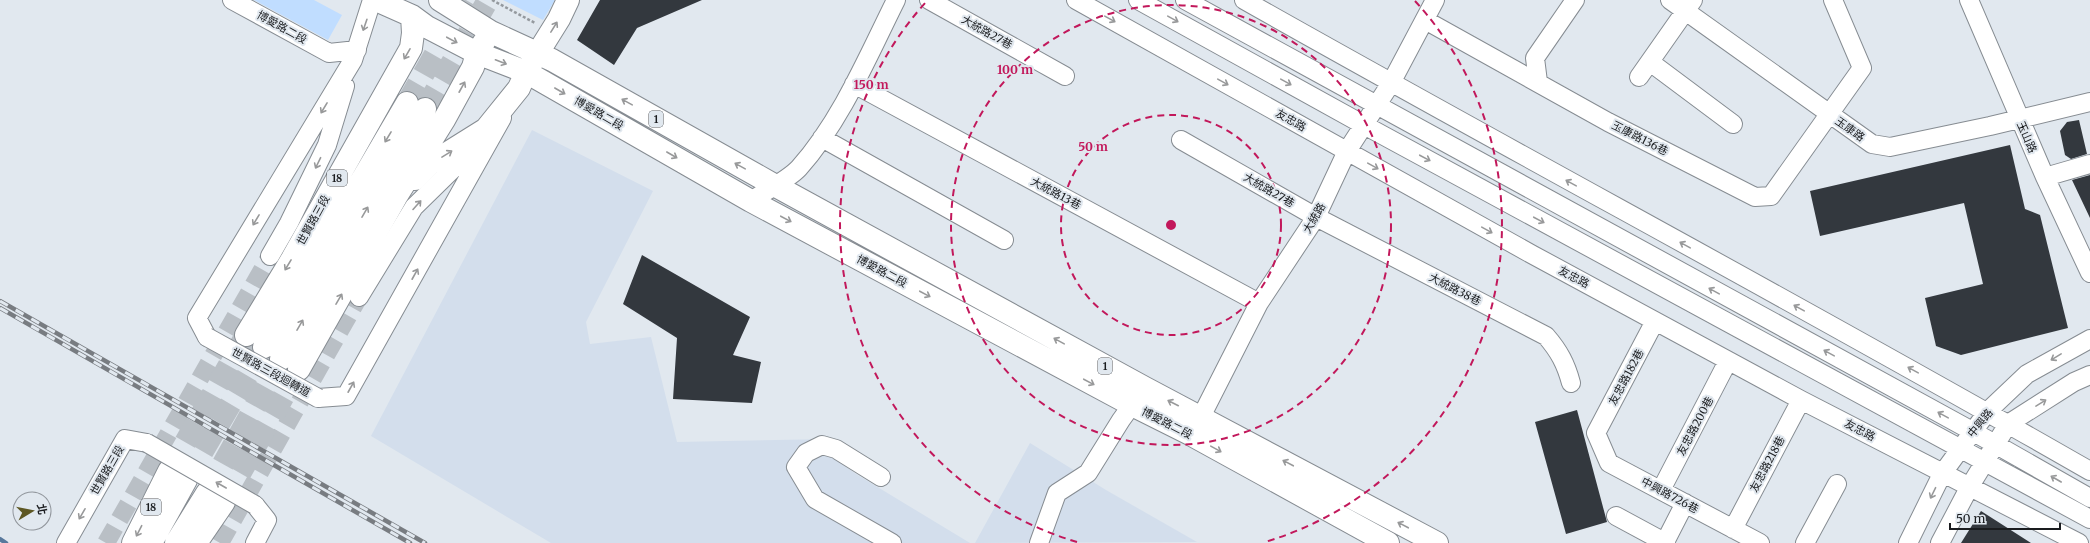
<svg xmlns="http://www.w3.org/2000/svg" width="2090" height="543" viewBox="0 0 2090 543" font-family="Merriweather,'Noto Sans TC',serif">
  <rect width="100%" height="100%" fill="#e1e8ef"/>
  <path fill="#d3deec" d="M532 130 653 191 586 322 590 344 651 337 677 442 831 439 829 455 856 474 970 543H551L371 436Z
    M1030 443 1106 490 1197 542 975 543Z"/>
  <path fill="#c0ddff" d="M254 0H314L342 15 328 40Z
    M503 0H555L543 20Z"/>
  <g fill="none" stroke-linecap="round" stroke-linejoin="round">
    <path stroke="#58789c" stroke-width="4.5" d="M0 539 6 543"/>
  </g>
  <path fill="#33383e" d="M600 0H702L637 28 614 65 577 40Z
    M2079 120 2087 154 2071 159 2065 155 2060 131 2067 122Z
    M2010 145 2025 209 2040 215 2068 328 1961 355 1936 346 1925 298 1983 284 1964 203 1820 236 1810 191Z
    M2090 175V218L2072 180Z
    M642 255 750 317 733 355 761 362 752 403 673 399 677 338 623 304Z
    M1577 410 1607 522 1566 534 1535 422Z
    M1981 511 2031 543H1961Z"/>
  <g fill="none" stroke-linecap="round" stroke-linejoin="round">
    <path stroke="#b9bfc5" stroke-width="18" stroke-dasharray="18 9" stroke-linecap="butt" d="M106 543 270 256
      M220 543 359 297"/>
    <path stroke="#b9bfc5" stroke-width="22" stroke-dasharray="22 11" stroke-linecap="butt" d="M407 103 466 0
      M425 109 488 0
      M169 471 246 335
      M186 480 264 347
      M207 493 281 359
      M224 502 299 369"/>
    <g stroke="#868c92" stroke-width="20">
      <path id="minor" d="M232 0 329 53 357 50
        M929 0 1065 76
        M1076 0 1533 255 1801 400 2079 543
        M1138 0 1364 125 2090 519
        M1185 0 1972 431 2090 498
        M1244 0C1525 159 1810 310 2090 471
        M1670 0 1872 144 1890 147 1990 126 2090 102
        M1969 0 2045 177 2090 273
        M1425 20 1608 122 1755 197 1771 196 1862 68 1833 0
        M1650 62 1733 124
        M1639 77 1693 0
        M1538 82 1535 58 1575 0
        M854 84 1259 303
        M822 138 1004 240
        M1181 140 1316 217 1546 336C1559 351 1566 364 1571 383
        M2045 177 2090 164
        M751 201C765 191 788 180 799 168 841 121 868 56 896 0
        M270 256 289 223 327 145 345 86
        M359 297 414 207 458 164 483 145
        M1655 321 1596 433 1609 463 1760 543
        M207 337 197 318 353 60 372 0
        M318 398 346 396 502 118
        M1193 429 1201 417 1259 303 1316 217 1347 151 1391 83 1435 0
        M881 477 836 449 822 445 806 453 796 467 815 499 892 543
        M1661 490 1728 361
        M1616 516 1666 543
        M1733 529 1801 400
        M1665 542 1685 503
        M66 543 125 439 147 443
        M255 543 267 520 255 505
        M1039 543 1057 493 1088 473 1121 420 1139 395
        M1805 543 1837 484
        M1908 543 1942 474 1988 411 2027 374 2090 339
        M1940 543 1970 486 2008 424 2074 382 2090 375"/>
    </g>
    <g stroke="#868c92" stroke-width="24">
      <path id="major" d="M376 0 412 16 427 27 477 53 526 72 751 201 1132 405 1190 434 1388 543
        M440 0 491 32 552 60 774 185 1145 388 1437 543
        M415 179 430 164 486 129 519 88 526 72 559 19 568 0
        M246 335 292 259 411 48 413 33 412 16
        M264 347 407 103
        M281 359 425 109
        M299 369 396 197 444 120 473 67 477 53 484 42
        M133 543 169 471
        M151 543 186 480
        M176 543 207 493
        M196 543 224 502"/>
    </g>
    <path stroke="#94999e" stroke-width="2.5" stroke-dasharray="3 2" stroke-linecap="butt" d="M492 0 535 23"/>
    <use href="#minor" stroke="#fff" stroke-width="18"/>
    <use href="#major" stroke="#fff" stroke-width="22"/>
    <g stroke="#787c81" stroke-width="4.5">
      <path id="rail" d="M0 301 425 543
        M0 308 410 543"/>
    </g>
    <use href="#rail" stroke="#e1e8ef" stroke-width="3" stroke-dasharray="9" stroke-linecap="butt"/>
    <g stroke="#868c92" stroke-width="20" stroke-linecap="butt">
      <path id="minor-bridge" d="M207 337 318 398
        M147 443 255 505"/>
    </g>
    <use href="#minor-bridge" stroke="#fff" stroke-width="18"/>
  </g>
  <defs><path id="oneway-shaft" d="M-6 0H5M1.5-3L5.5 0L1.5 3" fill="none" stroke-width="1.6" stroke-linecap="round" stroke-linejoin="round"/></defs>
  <g stroke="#98999a">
    <use href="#oneway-shaft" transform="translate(1110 19) rotate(29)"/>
    <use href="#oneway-shaft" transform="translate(1173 19) rotate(29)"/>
    <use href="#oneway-shaft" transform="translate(365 25) rotate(109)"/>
    <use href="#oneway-shaft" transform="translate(554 27) rotate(-58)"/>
    <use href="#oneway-shaft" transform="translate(452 40) rotate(28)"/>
    <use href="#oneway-shaft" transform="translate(407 54) rotate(120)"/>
    <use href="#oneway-shaft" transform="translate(501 62) rotate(21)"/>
    <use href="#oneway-shaft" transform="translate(1223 82) rotate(29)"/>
    <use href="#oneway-shaft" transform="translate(1286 82) rotate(29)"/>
    <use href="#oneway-shaft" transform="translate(462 87) rotate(-61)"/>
    <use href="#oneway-shaft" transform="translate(560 91) rotate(30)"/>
    <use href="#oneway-shaft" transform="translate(627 102) rotate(-151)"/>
    <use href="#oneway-shaft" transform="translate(324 108) rotate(121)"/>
    <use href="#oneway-shaft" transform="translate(388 137) rotate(121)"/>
    <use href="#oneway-shaft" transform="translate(447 154) rotate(-32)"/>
    <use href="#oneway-shaft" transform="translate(672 155) rotate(30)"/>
    <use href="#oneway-shaft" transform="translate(1425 158) rotate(28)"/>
    <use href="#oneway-shaft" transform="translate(318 163) rotate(116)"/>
    <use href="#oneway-shaft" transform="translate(740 166) rotate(-151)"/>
    <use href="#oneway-shaft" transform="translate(1373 166) rotate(29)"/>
    <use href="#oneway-shaft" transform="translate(1571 183) rotate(-151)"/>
    <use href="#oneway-shaft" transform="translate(417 205) rotate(-48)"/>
    <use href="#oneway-shaft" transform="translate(365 212) rotate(-60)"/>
    <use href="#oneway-shaft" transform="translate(786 219) rotate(28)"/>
    <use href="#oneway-shaft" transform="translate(256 220) rotate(121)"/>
    <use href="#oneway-shaft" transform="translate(1539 220) rotate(28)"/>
    <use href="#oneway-shaft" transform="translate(1487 230) rotate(29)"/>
    <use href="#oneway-shaft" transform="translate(1685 245) rotate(-151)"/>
    <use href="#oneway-shaft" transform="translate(288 265) rotate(121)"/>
    <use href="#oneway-shaft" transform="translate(415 274) rotate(-61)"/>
    <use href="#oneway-shaft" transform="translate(1714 291) rotate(-151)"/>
    <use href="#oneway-shaft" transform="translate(925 294) rotate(28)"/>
    <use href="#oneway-shaft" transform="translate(339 299) rotate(-60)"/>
    <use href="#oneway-shaft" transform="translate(1799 308) rotate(-151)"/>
    <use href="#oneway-shaft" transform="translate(300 325) rotate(-60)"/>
    <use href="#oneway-shaft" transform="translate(1059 341) rotate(-151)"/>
    <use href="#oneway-shaft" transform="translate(1829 353) rotate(-151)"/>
    <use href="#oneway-shaft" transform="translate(2056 357) rotate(149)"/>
    <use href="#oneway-shaft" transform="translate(1913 370) rotate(-151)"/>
    <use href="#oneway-shaft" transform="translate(1089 382) rotate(28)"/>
    <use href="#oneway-shaft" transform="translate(351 387) rotate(-61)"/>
    <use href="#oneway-shaft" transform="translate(1173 403) rotate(-153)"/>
    <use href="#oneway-shaft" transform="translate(2041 403) rotate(-32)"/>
    <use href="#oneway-shaft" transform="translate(1943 415) rotate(-151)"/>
    <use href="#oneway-shaft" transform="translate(1216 449) rotate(29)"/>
    <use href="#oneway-shaft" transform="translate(1288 463) rotate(-152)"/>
    <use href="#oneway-shaft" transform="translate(2056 479) rotate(-150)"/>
    <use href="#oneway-shaft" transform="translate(221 485) rotate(-150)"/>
    <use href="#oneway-shaft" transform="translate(1933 493) rotate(116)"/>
    <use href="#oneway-shaft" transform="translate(82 514) rotate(120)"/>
    <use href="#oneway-shaft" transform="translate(1403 525) rotate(-152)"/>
    <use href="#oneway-shaft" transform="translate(139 531) rotate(117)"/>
  </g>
  <g fill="none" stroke="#c2185b" stroke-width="2" stroke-dasharray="7 5">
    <circle cx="1171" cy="225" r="110"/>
    <circle cx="1171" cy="225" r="220"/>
    <path d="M1077 542A331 331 0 0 1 927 1M1415 1A331 331 0 0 1 1265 542"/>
  </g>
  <g text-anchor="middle" stroke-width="4" stroke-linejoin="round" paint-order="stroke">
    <g fill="#e1e8ef" stroke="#56595d" stroke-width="1">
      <rect x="649" y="111" width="14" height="16" rx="3"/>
      <rect x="327" y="170" width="20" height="16" rx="3"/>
      <rect x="1098" y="358" width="14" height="16" rx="3"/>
      <rect x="141" y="499" width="20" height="16" rx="3"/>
    </g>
    <g font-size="10" font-weight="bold" fill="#1a1c1f">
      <text x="656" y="123">1</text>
      <text x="337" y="182">18</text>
      <text x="1105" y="370">1</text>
      <text x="151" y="511">18</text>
    </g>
    <g font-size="11" fill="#1a1c1f" stroke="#e1e8ef">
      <text transform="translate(282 27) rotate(29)" y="4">博愛路二段</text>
      <text transform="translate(987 32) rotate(29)" y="4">大統路27巷</text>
      <text transform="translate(599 113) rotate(30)" y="4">博愛路二段</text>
      <text transform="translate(1291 120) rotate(29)" y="4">友忠路</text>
      <text transform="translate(1850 129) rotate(35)" y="4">玉康路</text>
      <text transform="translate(2027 137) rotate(66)" y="4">玉山路</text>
      <text transform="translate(1640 138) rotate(27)" y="4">玉康路136巷</text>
      <text transform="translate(1269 190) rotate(30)" y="4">大統路27巷</text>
      <text transform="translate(1056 193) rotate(28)" y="4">大統路13巷</text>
      <text transform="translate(1314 218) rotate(-60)" y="4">大統路</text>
      <text transform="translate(313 220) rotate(-61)" y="4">世賢路三段</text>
      <text transform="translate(882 271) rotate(28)" y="4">博愛路二段</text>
      <text transform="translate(1574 277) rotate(28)" y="4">友忠路</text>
      <text transform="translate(1455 289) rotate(27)" y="4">大統路38巷</text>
      <text transform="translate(271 372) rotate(29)" y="4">世賢路三段迴轉道</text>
      <text transform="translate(1626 377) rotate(-62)" y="4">友忠路182巷</text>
      <text transform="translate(1167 423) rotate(27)" y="4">博愛路二段</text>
      <text transform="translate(1980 423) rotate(-51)" y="4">中興路</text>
      <text transform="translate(1695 426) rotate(-62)" y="4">友忠路200巷</text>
      <text transform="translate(1860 430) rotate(28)" y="4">友忠路</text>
      <text transform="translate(1767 464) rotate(-62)" y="4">友忠路218巷</text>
      <text transform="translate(107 470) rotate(-60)" y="4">世賢路三段</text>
      <text transform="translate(1670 495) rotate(28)" y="4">中興路726巷</text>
    </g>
  </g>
  <circle cx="1171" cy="225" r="6" fill="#c2185b" stroke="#e1e8ef" stroke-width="2"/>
  <g font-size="12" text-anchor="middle" font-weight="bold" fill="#c2185b" stroke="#e1e8ef" stroke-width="4" stroke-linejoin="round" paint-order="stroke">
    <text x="1015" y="74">100 m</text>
    <text x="871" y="89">150 m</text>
    <text x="1093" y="151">50 m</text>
  </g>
  <g transform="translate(32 511) rotate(80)"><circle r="19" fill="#e1e8ef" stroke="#91969c"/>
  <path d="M0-3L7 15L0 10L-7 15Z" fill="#5d5723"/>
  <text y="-6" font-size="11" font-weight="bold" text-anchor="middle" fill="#1a1c1f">北</text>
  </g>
  <path d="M1950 523v6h110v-6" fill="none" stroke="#1a1c1f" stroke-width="2"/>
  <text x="1956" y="523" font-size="12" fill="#1a1c1f" stroke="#e1e8ef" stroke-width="3" paint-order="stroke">50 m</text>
</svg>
